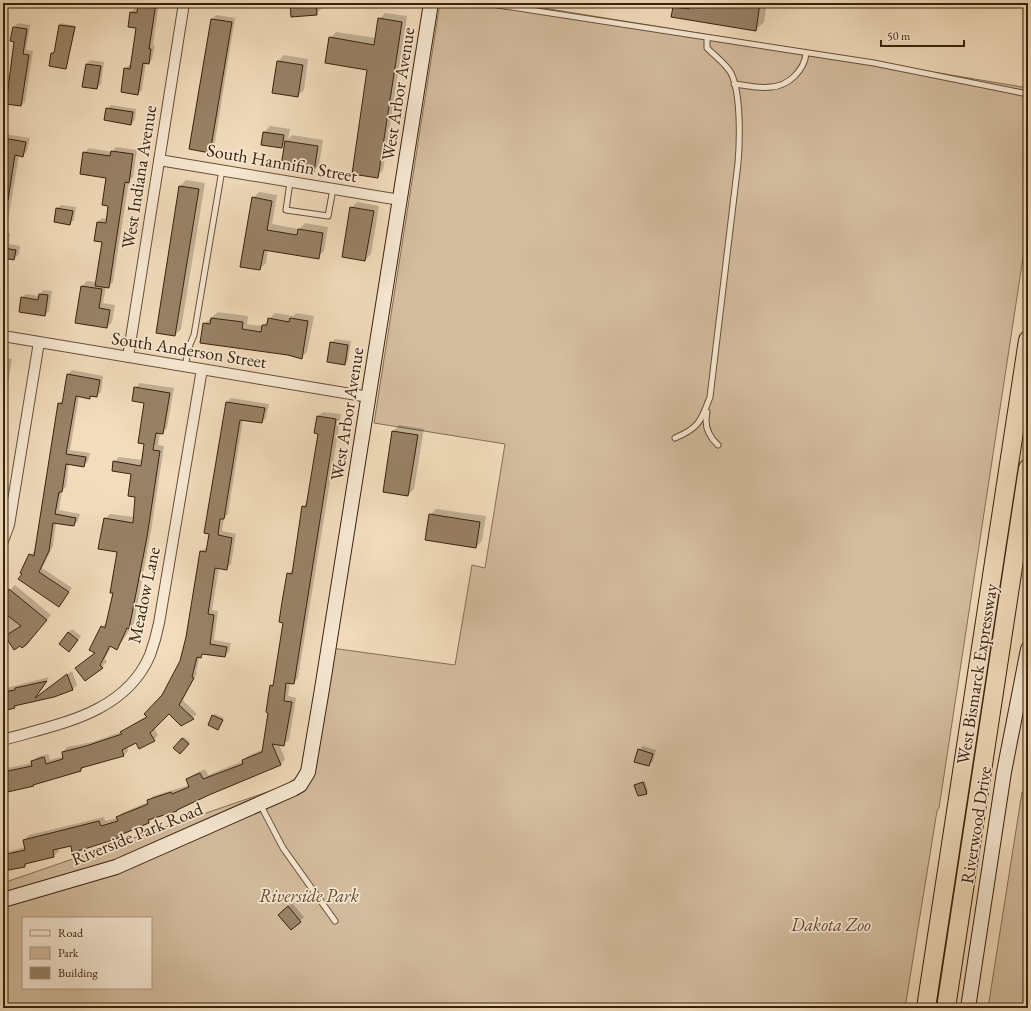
<svg xmlns="http://www.w3.org/2000/svg" width="1031" height="1011" viewBox="0 0 1031 1011" font-family="'EB Garamond',serif">
  <rect width="100%" height="100%" fill="#f2dcbc"/>
  <filter id="stains"><feTurbulence type="fractalNoise" baseFrequency=".005" numOctaves="4"/><feColorMatrix values="0 0 0 0 .2 0 0 0 0 .09 0 0 0 0 .02 0 0 0 .5 -.17"/></filter>
  <radialGradient id="worn" r=".72"><stop offset=".6" stop-color="#630" stop-opacity="0"/><stop offset="1" stop-color="#630" stop-opacity=".3"/></radialGradient>
  <path fill="#d3bc9e" stroke="#866e54" fill-rule="evenodd" d="M440 3H512L791 48 1028 88V225L939 808 937 811 905 1008H3V883L305 779 331 648 455 665 472 565 485 568 505 444 374 423ZM23 918H151V988H23Z
    M1022 792 1028 793V1008H988Z"/>
  <path fill="#0003" d="M23 3H36L32 6 22 5Z
    M139 3H159L153 45 155 46 152 59 149 63 146 62 142 90 138 94 125 69 129 65H132L137 27 131 12 135 8 138 9Z
    M291 3H322V8L316 14Z
    M678 3H767L764 22 756 30 674 7Z
    M799 3H823L819 7Z
    M385 13 407 16 383 170 377 176 369 69 330 38 336 32 376 38 379 19Z
    M216 15 235 18 214 148 210 152 212 19Z
    M18 23 30 25 26 50 33 51 25 102 21 105 14 27Z
    M61 23 76 26 66 68 52 54 55 52Z
    M284 55 308 59 304 90 297 96 273 92 278 61Z
    M90 60 104 62 101 84 97 88 83 86 87 64Z
    M111 105 136 109 135 120 131 124 107 109Z
    M270 126 290 129 288 139 292 135 323 140 319 165 313 171 285 144 282 147 264 132Z
    M5 134 30 138 27 151 23 156 19 155 6 233H10L9 244 20 246 19 254 14 259 3 257V136Z
    M116 147 137 150 133 177 129 181 113 282 108 287 106 286 103 303 115 305 112 322 107 327 76 322 82 286 87 281 96 282 103 241 98 222 102 218 107 219 109 206 107 177 84 153 89 148 112 152Z
    M186 180 205 183 181 329 175 335 157 332 180 186Z
    M259 192 277 195 272 224 299 229 305 223 328 227 324 251 318 257 268 249 266 263 260 269 253 198Z
    M357 202 379 206 371 254 365 260 351 208Z
    M61 205 76 207 74 220 70 224 57 209Z
    M43 290 52 291 49 311 45 315 22 298 26 294 39 296Z
    M218 312 248 316 247 324 263 326 275 313 293 316 297 313 314 316 307 352 301 358 255 349 254 350 201 342 204 324Z
    M335 339 351 341 348 360 345 364 331 343Z
    M3 357 12 359 3 414Z
    M72 370 103 376 101 392 96 396 92 395 89 398 79 396 70 450 90 453 88 461 84 466 69 463 66 487 62 491 59 510 80 514 78 521 74 525 56 523 53 546 42 568 72 588 59 605 24 574 30 555 35 551 59 403 64 399 68 374Z
    M140 383 174 388 167 428 162 433H160L158 445 164 446 151 531 134 623 121 643 116 648 111 646 105 659 107 662 102 667 76 668 96 652 102 627 107 622 114 592 118 551 105 519 110 514 134 517 137 496 132 474 114 462 119 457 143 460 145 443V402L135 388Z
    M231 398 269 404 266 418 262 422 243 419 228 514 224 518 222 531 236 534 231 564 226 569 219 568 212 610 218 611 214 640 231 643 229 652 225 656 204 653 200 656 196 672 197 673 183 700 197 714 181 725 169 713 154 728 158 735 154 740 136 741 127 746 128 751 124 755 85 766 81 770 33 785 7 791 3 795V769L32 763 37 757 48 754 50 760 64 756 63 752 67 747 92 742 121 732 147 716 163 696 181 662 187 638 201 551 208 547 226 403Z
    M323 412 341 414 298 678 294 683H290L288 696 296 698 289 740 284 744H279L285 759 281 764 153 818 149 822 122 833 118 837 58 848 59 851 54 856 28 862 25 866 3 870V853L26 847 24 840 29 835 104 817 105 821 118 818 122 813 148 802 153 796 189 785 187 780 192 775 205 769 208 775 243 761 248 756 264 749 270 712 271 686 275 682 284 622 288 574 293 569 303 507 307 502 319 433 318 416Z
    M399 425 424 429 414 489 408 495 393 431Z
    M436 509 486 516 482 541 476 547 430 515Z
    M15 585 51 615 26 645H21L14 649 3 631V597Z
    M72 629 81 636 73 647 68 633Z
    M72 671 77 685 73 689 3 710V689L49 677 36 697Z
    M215 714 224 718 218 729 209 724Z
    M184 737 190 742 180 753 174 748Z
    M643 746 656 750 653 761 649 765 639 750Z
    M645 781 648 791 646 793 636 785Z
    M292 903 304 917 291 929 283 911Z"/>
  <path fill="#998267" stroke="#39210b" d="M138 3H156L149 49H151L149 64 143 63 138 95 121 92 124 68 130 69 135 35 136 28 128 27 130 12 137 13Z
    M290 3H316L317 15 291 17Z
    M690 3H760L756 31 671 17 673 7 689 9Z
    M378 18 402 22 378 178 352 174 367 70 325 63 329 37 374 45Z
    M211 19 232 22 210 153 189 149Z
    M59 25 75 27 66 69 49 66 51 53H54Z
    M13 27 27 29 23 54 29 55 21 106 6 104 14 42 10 41Z
    M277 61 303 65 298 97 272 93Z
    M86 64 101 66 97 89 82 87Z
    M106 108 133 112 131 125 104 120Z
    M263 132 284 135 282 148 261 145Z
    M3 138 26 142 23 157 15 155 8 200H3Z
    M285 141 318 146 314 172 281 166Z
    M111 151 133 154 129 183 125 182 109 288 95 286 102 242 94 241 97 222 106 223 108 206 102 205 106 178 80 174 83 152 110 156Z
    M179 186 199 189 175 336 156 333Z
    M252 197 272 201 267 230 297 235 298 229 323 233 319 259 264 250 260 270 240 267Z
    M350 207 374 211 365 261 342 257Z
    M56 208 73 211 70 225 54 222Z
    M3 248 16 250 14 260 3 258Z
    M81 286 102 289 99 308 110 310 107 328 75 323Z
    M39 294 48 295 45 316 19 312 21 297 38 300Z
    M211 318 243 322 242 329 261 332 262 325H267L268 318 289 322 290 318 308 321 302 359 288 355 200 343 203 323 210 324Z
    M330 342 348 345 345 365 327 362Z
    M67 374 100 380 97 397 90 396V399L76 396 66 454 86 457 84 467 66 464 62 492H59L55 514 76 518 74 526 53 523 49 551 39 572 69 592 59 607 18 579 22 574 20 573 29 554 34 556 58 403 62 404Z
    M134 387 170 393 163 434 156 433 153 450 160 451 147 537 129 629 127 628 117 650 110 646 100 665 103 668 85 681 75 668 95 653 89 650 101 626 105 628 113 593H110L117 552 98 549 104 518 133 523 135 497 128 496 131 474 112 471 113 461 141 466 144 444 138 443 144 403 132 401Z
    M226 402 265 408 262 423 240 420 224 519H220L218 535 232 538 227 570 215 568 208 614 214 615 210 644 227 647 225 657 202 654 201 658 197 657 192 677 194 678 179 705 194 719 181 726 169 714 150 733 155 741 139 749 136 743 122 750 124 756 81 768V771L33 785 34 786 3 793V772L32 766 31 761 44 757 46 764 63 759 62 752 86 746 122 734 120 732 147 717 144 714 162 695 180 661 186 637 200 551 206 552 209 534 204 533Z
    M317 416 336 419 294 684 286 683 284 701 292 702 284 746 272 744 281 765 209 795 177 810V811L148 820 149 823 118 836 119 838 72 853 71 846 53 850 54 857 25 864V867L3 871V855L25 850 23 840 99 821 101 826 118 821 116 817 148 804 147 800 171 792 172 794 189 787 186 779 200 773 203 779 243 764 242 760 262 752 268 713 266 712 270 685 273 686 283 623 279 622 282 602 287 573 292 574 302 506 306 507 318 434 314 433Z
    M392 431 418 435 408 496 383 492Z
    M429 514 480 522 476 548 425 540Z
    M9 589 47 620 26 645 22 648 20 646 14 650 5 636 21 626 3 612V597Z
    M68 632 78 640 69 652 59 644Z
    M67 674 73 690 54 697 14 706 15 708 3 711V692L15 690V688L47 681 35 698Z
    M212 715 223 720 218 730 208 725Z
    M182 738 189 744 180 754 173 748Z
    M638 749 653 754 649 766 634 762Z
    M643 782 647 794 638 796 634 785Z
    M288 906 301 922 291 930 278 915Z"/>
  <g fill="none" stroke-linecap="round" stroke-linejoin="round">
    <g stroke="#675037" stroke-width="7">
      <path id="lane" d="M485 3 874 63 1028 94
        M734 84C745 85 759 89 771 87 789 86 804 70 806 54
        M290 182 286 210 328 216 333 189
        M185 366 189 347 194 335 222 170
        M707 412C704 425 708 436 718 445
        M675 438C699 428 701 421 710 397L738 163C740 140 741 93 731 73 726 64 715 56 707 48V38
        M260 804 283 848 335 921"/>
    </g>
    <g stroke="#675037" stroke-width="12">
      <path id="street" d="M159 160 400 200
        M3 336 369 397
        M128 357 184 3
        M3 541 9 525 39 342
        M3 740C58 724 125 714 150 655 154 644 157 633 159 623L202 369"/>
    </g>
    <g stroke="#39210b" stroke-width="16">
      <path id="secondary" d="M3 900 116 867 293 789 300 785 308 772 322 689 431 3
        M968 1008 1004 772 1028 649"/>
    </g>
    <g stroke="#39210b" stroke-width="20">
      <path id="highway" d="M926 1008 1028 340
        M946 1008 1028 468"/>
    </g>
    <use href="#lane" stroke="#f7e8d3" stroke-width="5"/>
    <use href="#street" stroke="#f7e8d3" stroke-width="10"/>
    <use href="#secondary" stroke="#f7e8d3" stroke-width="14"/>
    <use href="#highway" stroke="#f2dcbc" stroke-width="18"/>
  </g>
  <g text-anchor="middle" stroke-width="3.5" stroke-linejoin="round" paint-order="stroke">
    <g font-size="18" fill="#39210b" stroke="#f7e8d3">
      <text transform="translate(398 94) rotate(-81)" y="6">West Arbor Avenue</text>
      <text transform="translate(282 163) rotate(10)" y="6">South Hannifin Street</text>
      <text transform="translate(139 177) rotate(-81)" y="6">West Indiana Avenue</text>
      <text transform="translate(189 350) rotate(9)" y="6">South Anderson Street</text>
      <text transform="translate(347 414) rotate(-81)" y="6">West Arbor Avenue</text>
      <text transform="translate(144 595) rotate(-78)" y="6">Meadow Lane</text>
      <text transform="translate(977 674) rotate(-81)" y="6">West Bismarck Expressway</text>
      <text transform="translate(976 825) rotate(-81)" y="6">Riverwood Drive</text>
      <text transform="translate(137 834) rotate(-22)" y="6">Riverside Park Road</text>
    </g>
    <g font-size="18" font-style="italic" fill="#604830" stroke="#f7e8d3">
      <text x="309" y="902">Riverside Park</text>
      <text x="831" y="931">Dakota Zoo</text>
    </g>
  </g>
  <rect width="1031" height="1011" fill="none" stroke="#f2dcbc" stroke-width="16"/>
  <rect x="4" y="4" width="1023" height="1003" fill="none" stroke="#39210b" stroke-width="2"/>
  <rect x="8" y="8" width="1015" height="995" fill="none" stroke="#39210b"/>
  <rect x="22" y="917" width="130" height="72" fill="#f7e8d3" stroke="#ab9883"/>
  <rect x="30" y="930" width="20" height="6" fill="#f7e8d3" stroke="#ab9883"/>
  <text x="58" y="937" font-size="12" fill="#39210b">Road</text>
  <rect x="30" y="947" width="20" height="12" fill="#d3bc9e" stroke="#ab9883"/>
  <text x="58" y="957" font-size="12" fill="#39210b">Park</text>
  <rect x="30" y="967" width="20" height="12" fill="#998267" stroke="#ab9883"/>
  <text x="58" y="977" font-size="12" fill="#39210b">Building</text>
  <path d="M881 40v6h83v-6" fill="none" stroke="#39210b" stroke-width="2"/>
  <text x="887" y="40" font-size="12" fill="#39210b" stroke="#f7e8d3" stroke-width="3" paint-order="stroke">50 m</text>
  <rect width="100%" height="100%" filter="url(#stains)"/>
  <rect width="100%" height="100%" fill="url(#worn)"/>
</svg>
